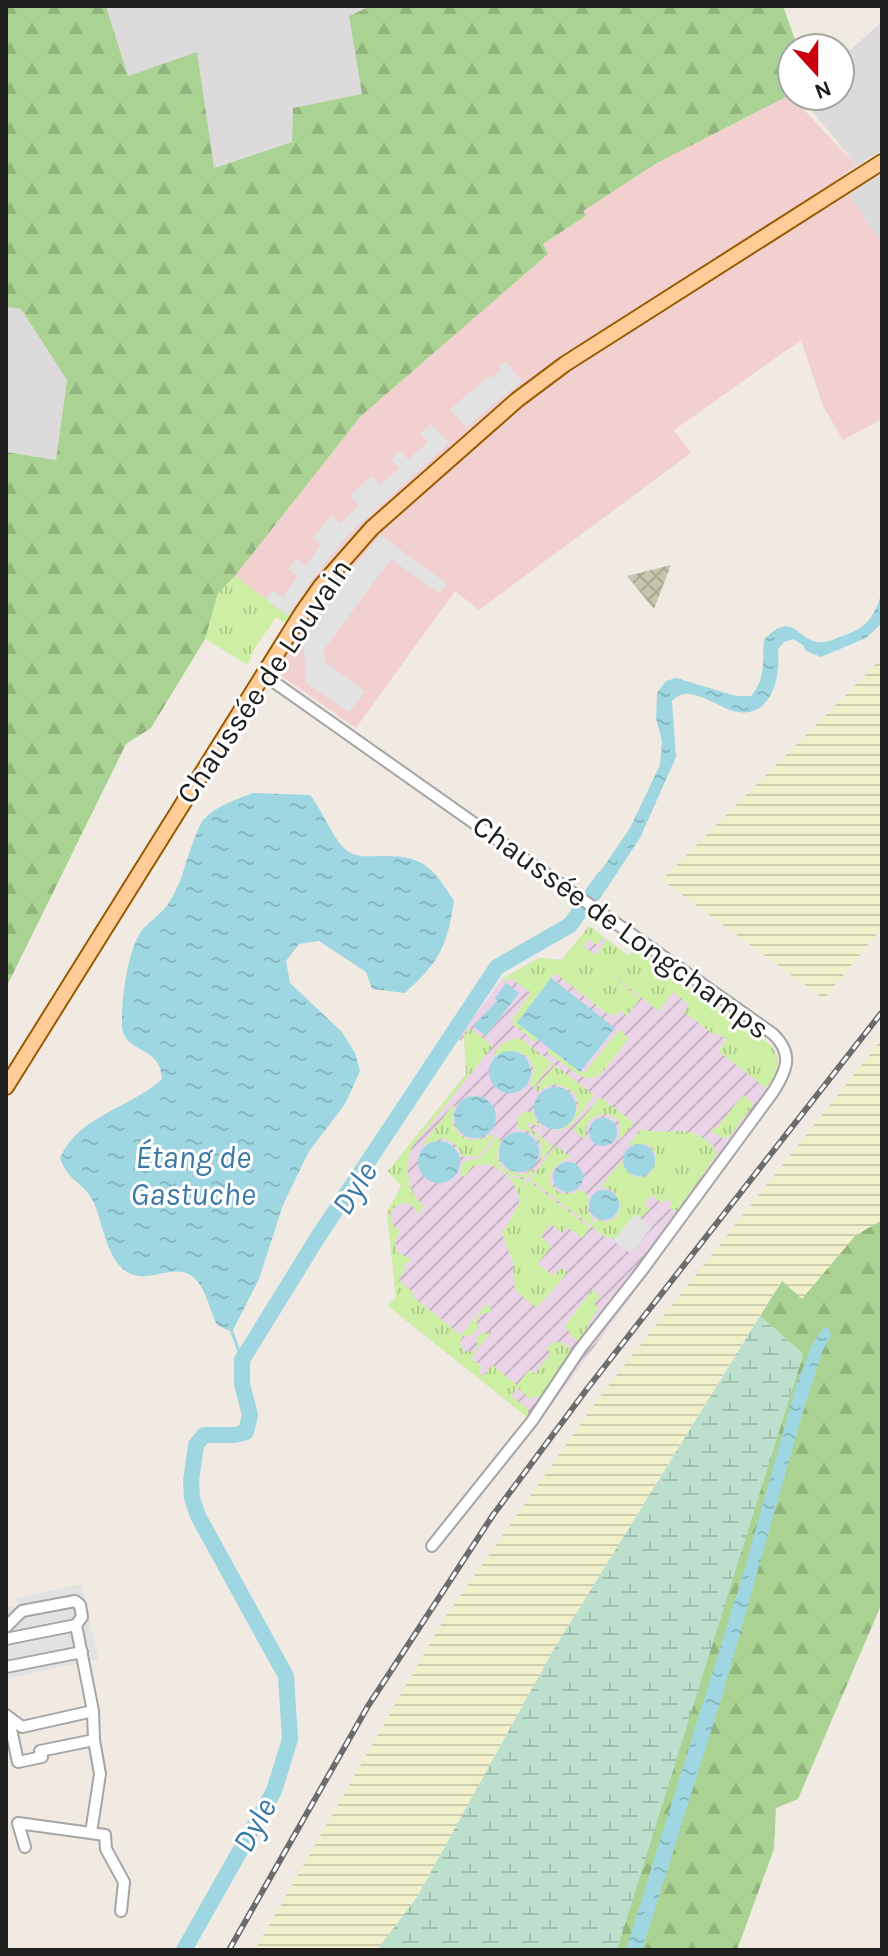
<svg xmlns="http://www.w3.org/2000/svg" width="888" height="1956" viewBox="0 0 888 1956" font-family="Karla,sans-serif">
  <defs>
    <pattern id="industrial-furrows" width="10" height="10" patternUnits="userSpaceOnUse" patternTransform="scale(2)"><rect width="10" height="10" fill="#ead3e7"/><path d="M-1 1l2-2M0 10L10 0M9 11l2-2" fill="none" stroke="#c8b5c6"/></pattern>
    <pattern id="construction-cross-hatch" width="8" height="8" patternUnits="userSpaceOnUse" patternTransform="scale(2)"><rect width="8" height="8" fill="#c5c4ad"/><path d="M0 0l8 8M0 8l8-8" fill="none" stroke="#a9a894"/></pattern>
    <pattern id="farmland-rules" width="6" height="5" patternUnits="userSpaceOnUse" patternTransform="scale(2)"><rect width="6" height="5" fill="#f0f1cb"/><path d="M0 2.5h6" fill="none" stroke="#cdceae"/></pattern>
    <pattern id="grass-tufts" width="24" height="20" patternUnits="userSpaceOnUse" patternTransform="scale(2)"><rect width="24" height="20" fill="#cdefa3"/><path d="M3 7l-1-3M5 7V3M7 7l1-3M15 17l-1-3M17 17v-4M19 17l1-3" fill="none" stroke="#b0cc8c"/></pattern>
    <pattern id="forest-firs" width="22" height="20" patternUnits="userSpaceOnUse" patternTransform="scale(2)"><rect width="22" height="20" fill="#aad393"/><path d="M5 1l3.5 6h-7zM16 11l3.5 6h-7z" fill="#92b57e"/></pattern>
    <pattern id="wetland-marsh" width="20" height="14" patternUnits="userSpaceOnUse" patternTransform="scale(2)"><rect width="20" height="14" fill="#bde0ce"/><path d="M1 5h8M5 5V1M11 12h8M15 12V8" fill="none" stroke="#a2c0b0"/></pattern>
    <pattern id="water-ripples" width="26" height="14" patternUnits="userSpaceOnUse" patternTransform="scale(2)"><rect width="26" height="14" fill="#9ed7e2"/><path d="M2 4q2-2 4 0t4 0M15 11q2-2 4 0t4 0" fill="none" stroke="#88b8c1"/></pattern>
  </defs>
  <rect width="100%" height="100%" fill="#f0eae2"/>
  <path fill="#dcdada" d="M106 6H371L349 17 363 94 293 108 292 142 213 168 197 53 128 76Z
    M882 22V150L857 166 800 96H840V59Z
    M882 172V244L848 193Z
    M6 307 21 309 67 380 56 460 6 452Z"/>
  <path fill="#f2d0d0" d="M790 95 857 166 838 179 882 244V419L843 440 823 406 801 340 674 430 691 453 479 610 455 591 356 728 283 677 279 671 278 662 300 629 288 616 235 576 361 416 547 255 543 244 585 217 582 211 657 163Z"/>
  <path fill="url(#industrial-furrows)" d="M589 926 628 956 636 948 772 1046 778 1056 777 1074 767 1088 778 1096 537 1425 388 1306 396 1297 387 1213 401 1186 388 1171 466 1074 464 1037 460 1041 458 1038 502 979 539 958 562 960Z"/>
  <path fill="url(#construction-cross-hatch)" d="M671 565 654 609 627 576Z"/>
  <path fill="url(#farmland-rules)" d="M882 658V927L824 999 662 880Z
    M882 1039V1220L855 1236 802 1300 781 1281 551 1654 417 1897 377 1950H255L444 1619 601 1395Z"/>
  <path fill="url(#grass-tufts)" d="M235 576 288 615 292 613 288 621 283 622 276 617 253 651 248 665 205 639 218 593Z
    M589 926 604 937 597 945 589 939 583 947 596 955 607 939 628 956 636 948 772 1046C782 1063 777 1074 766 1088L718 1051 727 1039 716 1033 714 1035 684 1012 689 1005 673 992 659 1011 607 971 640 999 627 1016 620 1010 615 1016 611 1013 609 1015 555 973 517 1022 538 1039 536 1042 512 1024 514 1021 512 1019 531 993 511 978 507 981 502 979 539 958 562 960Z
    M468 1029H471L493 1046 412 1147C404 1169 407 1190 424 1207L418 1214 412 1205C401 1201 394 1205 390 1215L393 1226 401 1231 395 1240 397 1252 412 1260 403 1265 406 1268 398 1280 414 1293 412 1296 461 1335 486 1304 493 1311 479 1315 476 1321 479 1328 475 1330 474 1335 463 1336 460 1342 463 1351 473 1352 478 1347 476 1337 480 1335 481 1331 485 1334 492 1331 471 1358 482 1367 478 1372 483 1376 492 1365 517 1385 529 1370 535 1374 551 1353 546 1349C554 1340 561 1340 570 1348V1357L541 1398 534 1396 530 1399 517 1388 511 1396 528 1409V1418L388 1306 396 1297 387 1213 401 1186 388 1171 466 1074 464 1035Z
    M619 1030 629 1038C590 1087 599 1091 547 1052L550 1048 584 1073Z
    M516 1038 523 1040 552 1063 533 1088 530 1085C543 1054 513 1043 491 1058L503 1043Z
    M555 1065 594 1095C572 1124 567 1144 530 1122L527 1126 553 1146 539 1164C548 1146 537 1130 518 1129L517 1119 522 1113 532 1111C549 1167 613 1091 552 1084L537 1092 535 1089Z
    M744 1096 754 1104 729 1137 722 1138 710 1130 717 1128 741 1097Z
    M600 1097 634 1123 619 1141C619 1137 622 1129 619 1123 611 1109 591 1113 586 1127 585 1131 586 1135 584 1139L573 1130Z
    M454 1104C454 1109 451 1117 453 1123 458 1142 479 1144 492 1134L495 1136 479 1156 463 1157 456 1145 444 1138 422 1145Z
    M641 1129C663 1137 683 1124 705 1139 711 1144 714 1147 717 1154L677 1211 669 1208 672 1203 666 1199 662 1203 651 1195 644 1205 650 1209 640 1218 634 1215 615 1239 605 1237 591 1226 596 1220 605 1222 616 1218 621 1205 613 1190 601 1187 621 1161C630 1185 657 1182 656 1155 650 1141 638 1142 627 1147Z
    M497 1137 500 1139 497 1158 504 1169 522 1175 536 1168 528 1178 510 1175 490 1160 510 1177 527 1180 519 1191 529 1181 590 1228 582 1238 568 1227 563 1233 550 1224 541 1236 551 1246 538 1264 554 1276 560 1268 568 1272 537 1308 515 1290 513 1263 502 1233 519 1204C520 1185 506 1173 489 1164L473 1166 464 1177 460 1174 463 1162 480 1158Z
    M556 1146 571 1157C555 1164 537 1179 562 1194L575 1193 580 1189 589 1197 587 1209 593 1220 590 1225 530 1179Z
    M592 1290 604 1299 599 1297 594 1303 598 1308 579 1341 573 1338 565 1326Z"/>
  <path fill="url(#forest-firs)" d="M6 6H106L128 76 197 52 214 168 292 142 293 108 362 94 349 16 371 6H783L798 48H792V94L657 163 583 211 586 216 543 244 548 254 361 416 235 576 218 593 205 639 151 728 126 744 6 988V452L56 460 67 380 21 309 6 307Z
    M882 1220V1603L798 1799 776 1808 774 1849 737 1950H616L803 1354 760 1316 782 1281 802 1299 855 1236Z"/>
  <path fill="url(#wetland-marsh)" d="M760 1316 803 1354 617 1950H377L417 1897 551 1654Z"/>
  <path fill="#e2e2e2" d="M505 361 522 381 466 427 450 409 488 377H493L501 370 499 366Z
    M431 424 449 443 345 538 310 583 288 616 266 600 273 590 283 597 298 576 289 569 296 559 306 566 321 545 312 538 326 522 332 515 341 523 359 505 350 496 367 480 371 476 380 485 399 468 391 459 396 455 400 451 408 459 428 443 420 433Z
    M381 535 447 584 439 593 391 559 323 651 325 662 365 691 349 712 306 683 303 633 337 585Z
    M635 1214 652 1227 631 1253 613 1241Z
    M82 1584 98 1659 6 1679V1605L18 1609 16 1598Z"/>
  <path fill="url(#water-ripples)" d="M882 591V623L866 638 821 657 806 651 803 645 793 639 784 642 778 649C781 680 770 723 730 710 717 705 702 695 689 694 682 693 677 696 672 701L676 757 640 838 599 900 587 891 630 828 660 765 662 741 656 718 657 693 666 681 676 678 736 696H751C766 679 762 662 764 640 792 609 797 640 818 642 825 643 831 641 837 638 865 629 874 620 882 591Z
    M253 793 310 795C322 809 335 844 349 852 359 858 369 856 379 856 423 855 432 866 454 901 447 947 439 962 405 993L372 989 366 972 319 941 299 944 286 961 290 983 342 1032 355 1053 360 1071 345 1104 308 1153 283 1205 259 1279 232 1332 217 1325C211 1312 207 1296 200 1285 181 1255 150 1287 127 1272 106 1259 103 1222 93 1201 83 1181 68 1182 60 1158 79 1115 131 1108 162 1079 160 1043 123 1055 122 1025 121 1001 128 948 142 930 149 922 158 916 165 908 171 901 176 890 180 881 185 868 196 828 204 819 216 806 237 799 253 793Z
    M551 978 615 1028 580 1072 517 1023Z
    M506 983 519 993 486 1036 473 1026 497 1001 495 998Z
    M489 1072a21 21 0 1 1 42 0a21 21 0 1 1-42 0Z
    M534 1108a21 21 0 1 1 42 0a21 21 0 1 1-42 0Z
    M454 1117a21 21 0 1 1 42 0a21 21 0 1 1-42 0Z
    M589 1132a14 14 0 1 1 28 0a14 14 0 1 1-28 0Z
    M499 1152a20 20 0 1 1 40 0a20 20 0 1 1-40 0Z
    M418 1162a21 21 0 1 1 42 0a21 21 0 1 1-42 0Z
    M623 1160a16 16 0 1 1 32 0a16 16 0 1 1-32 0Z
    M553 1177a15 15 0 1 1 30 0a15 15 0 1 1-30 0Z
    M589 1205a15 15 0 1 1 30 0a15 15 0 1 1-30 0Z
    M824 1327 828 1328 831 1335 822 1352 800 1422 723 1693 642 1950H626L745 1568 797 1382 814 1341Z"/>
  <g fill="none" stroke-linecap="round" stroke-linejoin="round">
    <path stroke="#9ed7e2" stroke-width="3" d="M232 1332 242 1360"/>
    <path stroke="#9ed7e2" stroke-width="16" d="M184 1950 274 1791 290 1739 286 1676 198 1516 192 1498 191 1481 196 1445 204 1435H235L246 1432 250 1415 242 1384V1360L318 1237 497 967 570 925 604 878"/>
    <g stroke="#a5a5a5" stroke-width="14">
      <path id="minor" d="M264 675 773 1034C794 1054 787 1070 773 1092L640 1273 580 1349 532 1421 432 1546
        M6 1627 22 1611 75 1601 80 1605 82 1617 76 1625
        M6 1639 76 1625 93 1711 94 1740 100 1774 91 1833
        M6 1667 82 1652
        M6 1715 22 1727 93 1711
        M6 1727 7 1730 11 1729 18 1762 42 1757 40 1751 94 1740
        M25 1847 18 1823 105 1835 106 1849 124 1882 121 1911"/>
    </g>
    <g stroke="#975c00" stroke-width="18">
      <path id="major" d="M6 1087 302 613 321 586 372 528 517 400 565 364 882 162"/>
    </g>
    <use href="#minor" stroke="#fff" stroke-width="10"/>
    <use href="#major" stroke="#ffcc98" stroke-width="14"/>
    <g stroke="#6c6c6c" stroke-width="6">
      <path id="rail" d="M229 1950 368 1706 493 1515 587 1389 882 1012"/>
    </g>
    <use href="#rail" stroke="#fff" stroke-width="3" stroke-dasharray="9" stroke-linecap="butt"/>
  </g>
  <g text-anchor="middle" stroke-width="6" stroke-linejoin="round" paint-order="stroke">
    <g font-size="30" fill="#1e1e1e" stroke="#fff">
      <text transform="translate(264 681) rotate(-56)" y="10">Chaussée de Louvain</text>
      <text transform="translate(621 927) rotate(36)" y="10">Chaussée de Longchamps</text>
    </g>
    <g font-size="32" font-style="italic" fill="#3c78a6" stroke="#fff">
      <text x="193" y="1168">Étang de<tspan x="193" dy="37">Gastuche</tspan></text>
      <text transform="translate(354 1188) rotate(-57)" y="11">Dyle</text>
      <text transform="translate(254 1825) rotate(-61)" y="11">Dyle</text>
    </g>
  </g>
  <rect width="888" height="1956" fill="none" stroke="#1e1e1e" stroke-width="16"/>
  <g transform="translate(816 72) rotate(159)"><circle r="38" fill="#ffffff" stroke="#a5a5a5" stroke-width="2"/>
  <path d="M0-6L14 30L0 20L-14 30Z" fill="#cb000c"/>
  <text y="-12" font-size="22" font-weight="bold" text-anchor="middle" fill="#1e1e1e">N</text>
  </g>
</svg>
